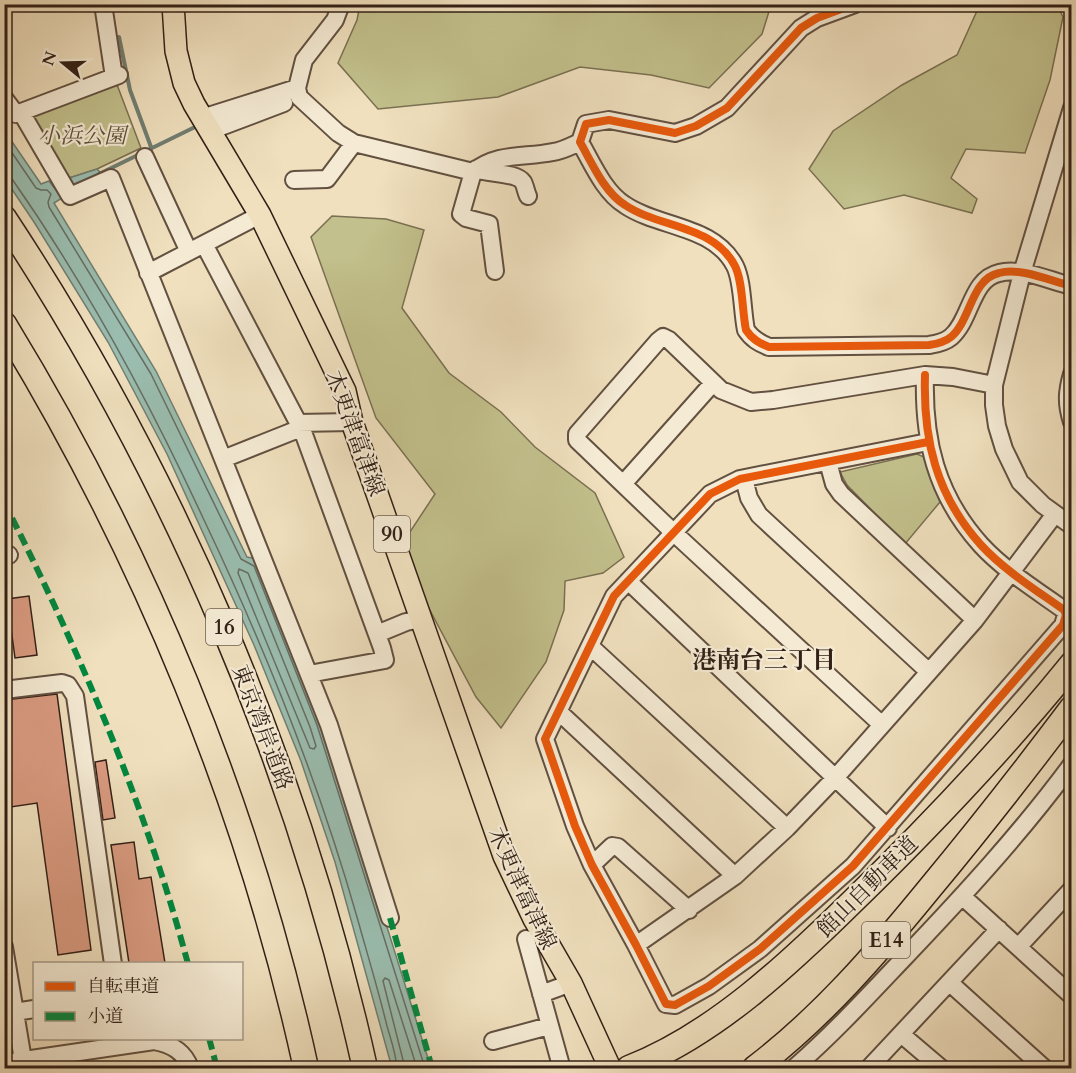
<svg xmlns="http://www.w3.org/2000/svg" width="1076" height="1073" viewBox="0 0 1076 1073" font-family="Cardo,'Noto Serif JP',serif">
  <rect width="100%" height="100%" fill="#f0e0be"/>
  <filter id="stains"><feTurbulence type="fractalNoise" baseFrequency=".00333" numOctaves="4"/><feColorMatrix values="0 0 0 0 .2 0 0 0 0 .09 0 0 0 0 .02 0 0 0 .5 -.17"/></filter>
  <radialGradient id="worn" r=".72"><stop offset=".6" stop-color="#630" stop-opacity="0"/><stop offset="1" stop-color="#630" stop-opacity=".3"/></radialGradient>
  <path fill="#c2c08c" stroke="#7a7052" stroke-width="1.5" d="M978 4 1057 5 1063 17 1050 80 1025 153 966 149 951 178 977 199 972 213 904 195 844 209 809 169 833 131 902 85 957 55 976 13Z
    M360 5V4L771 5 762 34 709 88 651 75 580 67 498 97 378 109 338 63 357 20Z
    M116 82 141 148 97 169 66 179 32 115Z
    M332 216 386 219 424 230 402 308 449 373 501 412 535 447 595 493 624 557 603 573 565 581 564 610 546 662 501 728 476 697 398 550 435 494 376 418 311 237Z
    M917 454 924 457 940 502 905 544 847 485 840 472Z"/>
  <path fill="#9abdaf" stroke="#707e72" stroke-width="1.5" d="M4 130 41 184 49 181 62 198 54 203 156 371 247 557 257 559 323 722 431 1068H392L335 862 301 761 254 645 167 454 108 342 34 222 5 179Z
    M97 169 104 176 72 191 66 179Z"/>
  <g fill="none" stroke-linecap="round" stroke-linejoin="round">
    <path stroke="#666e63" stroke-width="1.5" d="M4 141 36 188 41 190H47L51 194 48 202 49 207 151 374 241 559 254 566 317 725 425 1068
      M4 176 12 179C87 286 149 401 204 520 265 648 318 780 357 917 367 953 378 989 387 1026 391 1040 396 1054 397 1068
      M239 569 248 573 310 727 316 746 314 749 310 748 238 573Z
      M405 1068 383 981 385 978 389 980 417 1068"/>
    <path stroke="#707e72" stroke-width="4" d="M119 37 130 90 151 147
      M99 174 195 127"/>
  </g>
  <path fill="#da9b81" stroke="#322017" stroke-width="1.5" d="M29 596 37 655 15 658 7 599Z
    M57 694 91 950 58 955 37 803 4 808V700Z
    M106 760 115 818 103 820 95 762Z
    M134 842 139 879 151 877 165 963H129L111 845Z"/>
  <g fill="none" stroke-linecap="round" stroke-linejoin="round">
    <g stroke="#625041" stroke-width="20">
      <path id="minor" d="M103 4 114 77
        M341 4 335 20 304 60 297 88 299 97 338 133 354 143 473 172C498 152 524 158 553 152 562 151 571 146 580 142
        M855 4 817 18 801 28 727 108 696 126 675 133 609 120 586 124 580 142C592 163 604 192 625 205 659 228 714 225 735 266 743 282 742 311 746 330 752 339 759 343 769 347L929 345C936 344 945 342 951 337 971 320 971 279 999 273 1021 267 1050 281 1072 286
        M4 98 16 114 119 75
        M1072 108 1022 273 994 385V405L997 426 1004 449 1020 482 1043 505 1072 526
        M21 112 70 196 111 178 329 725 390 918
        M202 118 297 88
        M210 131 284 103
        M145 157 189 252
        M476 169C488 174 516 172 523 182 525 185 526 192 528 196
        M473 172 461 214 466 218 489 224 495 271
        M294 180 327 179 354 143
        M204 244 303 432 382 648 385 660 309 674
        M148 273 260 215
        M1072 374C1067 391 1066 404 1072 422
        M925 375C923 440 936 495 981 545 1004 570 1036 590 1064 610L1066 615 1063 625 853 866 760 949 709 986 675 1005 666 1004 636 945 592 865 575 826 545 739 614 596 710 494 740 479 928 442
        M298 423 352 422
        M223 459 301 428
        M828 462 834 484 841 494 975 620
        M744 479 749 498 759 515 929 672
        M623 484 713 383
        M4 556 9 555
        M628 581 888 828
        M377 634 406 622 422 619
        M590 646 787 828
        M4 690 62 683 68 685 75 696 113 964
        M559 712 735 876
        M882 725 673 532 577 440V434L658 341 663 337 669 340 721 390 751 402 773 400 925 375 953 377 994 385
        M592 865 612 846 618 847 689 910
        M963 897 1072 996
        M526 939 560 1062
        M636 945 735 876 787 828 836 777 975 620 1055 514
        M1019 946 1072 889
        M4 947 23 1060
        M950 983 1044 1068
        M541 994 571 983
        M15 1012 34 1009
        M901 1034 941 1068
        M493 1041 549 1026
        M4 1063 154 1041C171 1044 184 1051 190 1068
        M794 1068C833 1034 868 996 904 958 963 896 1021 833 1072 764
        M869 1068 999 929"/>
    </g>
    <g stroke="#322017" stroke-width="24">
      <path id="major" d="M173 4 176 51 184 83 194 104 260 215 345 391 352 422 504 856 534 919 571 983 610 1068"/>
    </g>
    <g stroke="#322017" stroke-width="27">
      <path id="highway" d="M4 218C175 477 298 766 365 1068
        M4 324C144 553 249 806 306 1068
        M629 1068C714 1035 789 964 853 901 930 826 1004 748 1072 664
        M755 1068C822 1017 877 953 930 888 979 829 1026 769 1072 708"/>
    </g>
    <use href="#minor" stroke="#f5ebd5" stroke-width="16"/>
    <use href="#major" stroke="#f0e0be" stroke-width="21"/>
    <use href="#highway" stroke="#f0e0be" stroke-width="24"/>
    <path stroke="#00873e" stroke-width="6" stroke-dasharray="12 6" stroke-linecap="butt" d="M4 502C79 650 145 803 188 964
      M390 918 432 1068
      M209 1038 217 1068"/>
    <g stroke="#f5ebd5" stroke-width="11">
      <path id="cycleway" d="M855 4 817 18 801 28 727 108 696 126 675 133 609 120 586 124 580 142C592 163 604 192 625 205 659 228 714 225 735 266 743 282 742 311 746 330 752 339 759 343 769 347L929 345C936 344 945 342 951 337 971 320 971 279 999 273 1021 267 1050 281 1072 286
        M925 375C923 440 936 495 981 545 1004 570 1036 590 1064 610L1066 615 1063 625 853 866 760 949 709 986 675 1005 666 1004 636 945 592 865 575 826 545 739 614 596 710 494 740 479 928 442"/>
    </g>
    <use href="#cycleway" stroke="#e8590c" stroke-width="8"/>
  </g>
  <g text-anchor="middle" stroke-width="4.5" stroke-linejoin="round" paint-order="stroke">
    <g fill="#f5ebd5" stroke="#6c5d50" stroke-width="1.5">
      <rect x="374" y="516" width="36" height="36" rx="4.5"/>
      <rect x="206" y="609" width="36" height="36" rx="4.5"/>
      <rect x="862" y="922" width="48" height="36" rx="4.5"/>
    </g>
    <g font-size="21" font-weight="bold" fill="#322017">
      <text x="392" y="541">90</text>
      <text x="224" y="634">16</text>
      <text x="886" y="947">E14</text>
    </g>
    <g font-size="22" font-style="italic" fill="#5d503a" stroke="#f5ebd5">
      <text x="82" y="143">小浜公園</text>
    </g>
    <g font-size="22" fill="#322017" stroke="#f5ebd5">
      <text transform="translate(356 433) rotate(70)" y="8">木更津富津線</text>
      <text transform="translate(263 727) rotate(69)" y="8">東京湾岸道路</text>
      <text transform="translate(867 886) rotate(-45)" y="8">館山自動車道</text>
      <text transform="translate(523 888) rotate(65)" y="8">木更津富津線</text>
    </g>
    <g font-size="24" font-weight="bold" fill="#322017" stroke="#f5ebd5">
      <text x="764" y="668">港南台三丁目</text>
    </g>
  </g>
  <rect width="1076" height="1073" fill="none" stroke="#f0e0be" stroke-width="24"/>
  <rect x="6" y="6" width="1064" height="1061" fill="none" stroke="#322017" stroke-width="3"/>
  <rect x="12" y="12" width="1052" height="1049" fill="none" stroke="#322017" stroke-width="1.5"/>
  <rect x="33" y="962" width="210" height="78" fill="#f5ebd5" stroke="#a79a89" stroke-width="1.5"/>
  <rect x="45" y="982" width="30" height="9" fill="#e8590c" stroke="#a79a89" stroke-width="1.5"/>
  <text x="87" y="992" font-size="18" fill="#322017">自転車道</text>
  <rect x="45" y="1012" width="30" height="9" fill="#00873e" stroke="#a79a89" stroke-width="1.5"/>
  <text x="87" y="1022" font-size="18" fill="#322017">小道</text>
  <g transform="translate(63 63) rotate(289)" stroke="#f5ebd5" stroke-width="4.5" paint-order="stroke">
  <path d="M0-4.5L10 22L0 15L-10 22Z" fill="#322017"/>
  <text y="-9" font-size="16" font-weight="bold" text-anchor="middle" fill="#322017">N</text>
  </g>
  <rect width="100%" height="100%" filter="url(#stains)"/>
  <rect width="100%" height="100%" fill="url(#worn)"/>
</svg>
